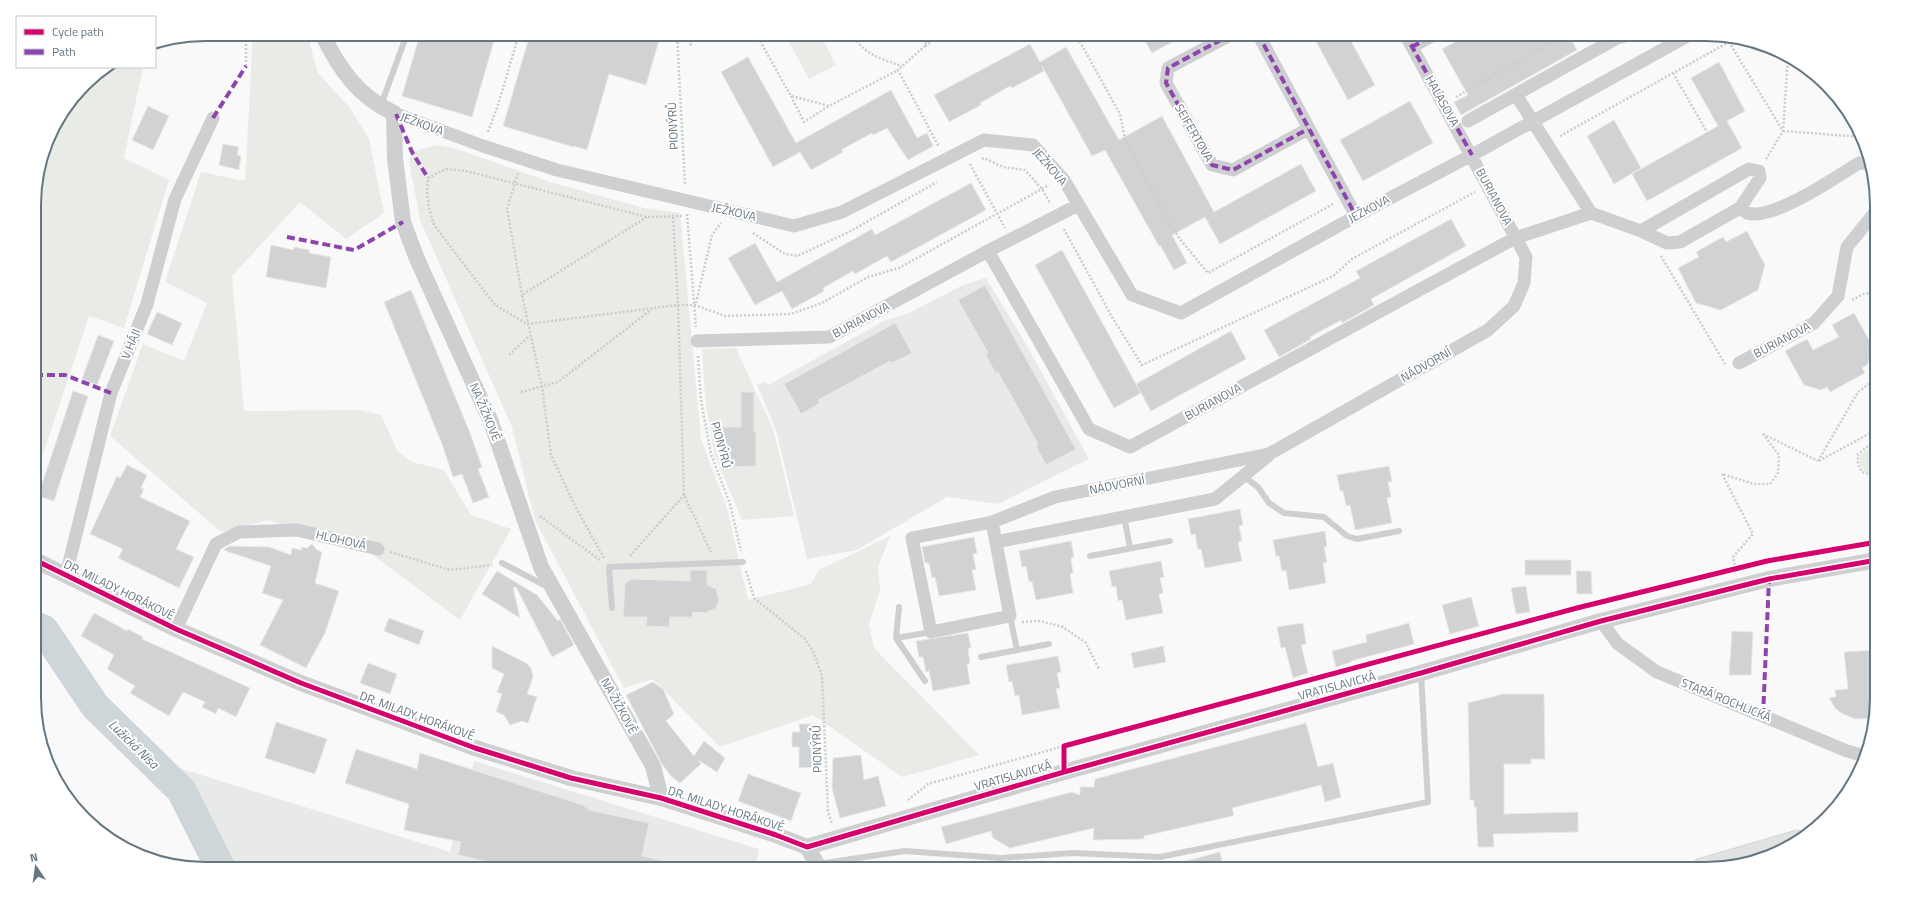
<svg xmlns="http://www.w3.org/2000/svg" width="1911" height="903" viewBox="0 0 1911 903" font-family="'Titillium Web',sans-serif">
  <rect width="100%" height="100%" fill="#f9f9f9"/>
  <path fill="#e8e9e9" d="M986 278 1026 344 1089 459 998 504 947 497 857 550 807 559 776 430 757 385 765 381 768 385 884 321 909 313 963 285Z
    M474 761 759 849 755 869H235L209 822 196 792 166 764 450 852Z"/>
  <path fill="#e8ebe6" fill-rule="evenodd" d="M253 34H307L318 73 350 108 369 139 384 213 346 239 300 202 232 276 244 411 359 410 381 415 398 452 412 462 444 470 471 515 511 529 460 620 370 553 268 520 221 532 110 436 143 344 184 361 207 303 165 282 201 172 245 181Z
    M794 34H820L836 65 809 79 787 38Z
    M108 67H143L124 158 169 180 124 328 89 316 35 478 34 194 52 129 92 77Z
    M436 145 457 149 550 182 644 208 680 213 701 439 727 508 748 600 811 584 819 570 890 536 878 567 880 590 869 624 874 648 979 755 902 777 813 715 720 747 653 679 624 688 535 520 512 427 420 220 409 161 412 152ZM690 570H707V585L716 589 719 600 716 608 705 613 693 612 691 617H670L669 627 646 626 647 617 624 613 625 584 631 579 690 581Z
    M736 348 774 432 794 516 742 520 714 453 705 398 702 349Z
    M1876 447V470L1865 472 1860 464V455L1867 450Z"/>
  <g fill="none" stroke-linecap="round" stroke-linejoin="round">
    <path stroke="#ced6d9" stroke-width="30" d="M35 626 44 630 95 706 181 790 221 869"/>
  </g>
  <path fill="#d0d2d3" stroke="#e8e8e8" d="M420 34H496L472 117 402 96Z
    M530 34H618L637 39 639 34H650L660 37 646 85 609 74 587 150 574 146 573 147 503 126Z
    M1141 34H1187L1152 53Z
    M1312 34H1347L1375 85 1348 100Z
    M1470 34H1568L1577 50 1461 115 1454 102 1468 95 1442 49Z
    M1030 44 1040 62 1066 47 1119 140 1162 116 1214 212 1301 164 1316 191 1220 244 1205 217 1172 235 1187 263 1174 270 1160 245 1159 246 1155 239 1105 150 1092 156 1042 66 1044 71 1012 88 1010 86 980 103 981 105 949 122 934 95Z
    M748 57 796 143 891 90 917 138 927 133 933 146 908 160 887 128 873 135 872 133 841 150 843 152 811 170 800 152 773 167 721 72Z
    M1719 62 1745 111 1727 121 1742 148 1647 201 1632 174 1718 126 1691 78Z
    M1410 101 1433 143 1363 181 1340 140Z
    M148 106 169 116 153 150 132 140Z
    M1614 120 1641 168 1614 184 1587 136Z
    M223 144 239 147 237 155 241 156 239 170 219 165Z
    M971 183 986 210 891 262 887 256 855 274 853 271 823 288 824 291 792 309 782 291 755 305 728 258 755 243 777 282 872 229 875 235Z
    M1451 219 1466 246 1371 299 1374 305 1342 323 1341 320 1310 337 1311 339 1279 357 1264 330 1360 278 1356 271Z
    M1747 231 1765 265 1758 290 1721 310 1696 303 1678 268 1699 257 1696 252 1723 237 1726 242Z
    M271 245 294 250V247L309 250V253L331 257 326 288 266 277Z
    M1062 250 1141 393 1114 408 1035 265Z
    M985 285 1076 449 1046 465 1036 446 1038 444 998 372 996 374 985 354 988 353 958 300Z
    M411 290 470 433 482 467 478 469 489 497 473 503 462 474 453 477 442 444 384 302Z
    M157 312 182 323 172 345 147 334Z
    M1854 313 1873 347 1868 364 1862 368 1865 373 1830 392 1827 387 1821 390 1804 385 1785 351 1807 339 1813 350 1839 337 1832 325Z
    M895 323 912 353 892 363 890 361 818 400 820 403 801 414 784 384Z
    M1231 331 1246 359 1151 411 1136 384Z
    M98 335 114 341 97 385 82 379Z
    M73 391 88 396 54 501 38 496Z
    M741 392H754V432H756V466L723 467V457H720L721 427H741Z
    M127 465 147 475 141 488 144 489 140 497 190 521 176 549 194 557 179 588 118 558 123 549 90 534 117 476 120 478Z
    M1389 466 1392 482H1388L1391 497 1387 498 1392 523 1355 530 1350 505 1346 506 1343 491H1340L1337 475Z
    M1240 509 1243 525 1239 526 1242 541 1238 542 1242 561 1205 568 1201 549H1198L1195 534 1191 535 1188 519Z
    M1325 531 1327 547H1324L1327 562 1323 563 1326 583 1289 590 1286 570 1282 571 1279 556H1276L1273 540Z
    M974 537 977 553 973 554 976 569 972 570 976 590 939 596 935 577 932 578 929 563H925L922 547Z
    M1071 541 1074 557 1071 558 1073 573 1070 574 1073 593 1036 600 1032 581 1029 582 1026 566 1022 567 1019 551Z
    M312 544 317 550 322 552 315 583 339 591 325 633 306 668 260 645 283 600 262 593 271 566 223 550 230 546 269 547 291 555 292 548 301 550 302 547 307 548Z
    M1525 560H1571V575H1525Z
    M1161 561 1164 577 1160 578 1163 593 1159 594 1163 613 1126 620 1122 600 1118 601 1116 586 1112 587 1109 571Z
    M690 570H707V585L716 589 719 600 716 608 705 613 693 612 692 617H670L669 627 646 626 647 617H623L625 584 631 579 690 581Z
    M497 571 537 595 558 621 560 619 574 645 552 657 516 587 513 588 520 618 482 594Z
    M1576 571H1591L1592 594H1577Z
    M1526 586 1530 612 1516 614 1511 588Z
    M1471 597 1479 626 1450 634 1442 605Z
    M94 613 127 631 128 629 143 637 142 639 250 688 236 717 218 708 216 714 202 707 205 702 183 692 169 716 130 693 135 686 107 669 114 655 81 636Z
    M389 618 424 631 419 645 384 631Z
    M1303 623 1306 644 1301 645 1308 673 1293 678 1285 647 1281 648 1277 627Z
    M1409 623 1414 644 1351 661V662L1336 667 1332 651 1367 642 1366 635Z
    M1732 631 1753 632 1751 675H1729Z
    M968 633 971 648H968L970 663 967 664 970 684 933 691 929 671 926 672 923 657H919L916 641Z
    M492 646 526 663 531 668 533 677 527 694 537 697 528 723 522 721 510 725 504 715 496 712 502 694 497 692 504 674 492 668Z
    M1163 646 1166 662 1134 668 1131 653Z
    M1877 650V698L1873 718 1855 719 1841 713 1835 708 1829 698 1836 697 1835 690 1848 689 1844 652Z
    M1058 656 1061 672 1057 673 1060 688 1056 689 1060 708 1022 715 1019 695 1015 696 1012 681 1009 682 1006 665Z
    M368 663 397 674 390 694 360 683Z
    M653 682 663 689 674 714 666 721 694 756 704 741 725 758 717 772 698 760 701 764 680 783 671 776 662 764 626 695Z
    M1503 694H1544L1545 759H1531V764H1504V814L1578 812V832L1493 834 1494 847H1478L1476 807H1474V800H1470L1468 703Z
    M276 722 327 739 315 774 265 758Z
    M1306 723 1318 767 1333 763 1341 797 1325 802 1321 785 1232 808 1234 815 1228 817 1144 836V839L1093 840 1094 828 1010 848 993 838 991 831 946 844 941 827 1072 792 1080 795V787H1094L1095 779Z
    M799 724H816L818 767 799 768V747H792V732H800Z
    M356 749 417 769 420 753 583 805 589 810 649 823 642 856 673 863 672 869H497L498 864 458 855 461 842 404 830 409 804 345 783Z
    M861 755 864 780 878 776 886 806 840 818 832 788 833 758Z
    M748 774 801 793 791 821 738 801Z
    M1220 852 1224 869H1176L1175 864Z"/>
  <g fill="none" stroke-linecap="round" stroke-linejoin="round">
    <g stroke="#d5d6d6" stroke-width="23">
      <path id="trunk" d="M1702 869 1798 841"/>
    </g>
    <path stroke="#cbcccd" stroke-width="2.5" stroke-dasharray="2 2" stroke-linecap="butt" d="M677 34 685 185
      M683 34 692 46
      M756 34 791 96 829 106 898 70
      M855 34 854 37C867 56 882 59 902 66
      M928 34 925 46 898 70 939 147
      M1070 34 1079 40 1120 114 1125 139 1163 212 1179 238 1208 273 1333 204
      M1732 39 1729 42 1783 131
      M925 46 943 34
      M246 66V34
      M1673 73 1707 132
      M791 96 804 122 829 106
      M1456 97 1563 36 1564 34
      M1783 131 1862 137
      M488 132 498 105 519 34
      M1560 136 1729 42 1728 38
      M982 159 984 158 1003 167 1025 170 1042 189 1050 203
      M1766 159 1783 131 1788 57
      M970 164 1005 228
      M518 173 507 208 522 295
      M687 214 696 327
      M682 216 647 217 466 171 446 169 428 178 427 192 429 208 434 225 495 305 527 324 678 305H695L725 316 791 314 822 303 868 277 899 268 1049 185
      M673 217 678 305 684 495 711 552
      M1064 229 1112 317 1142 365 1333 276 1352 259 1475 192
      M753 233 785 254 797 256 847 233 937 182
      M1661 256 1725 364
      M1852 300 1863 294 1876 293
      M696 303 712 235 721 223
      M509 355 529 336
      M698 356 701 401 711 454 730 504 741 551
      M521 392 558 382 652 309
      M1763 434 1818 461
      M1876 445 1867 447 1858 454V464L1862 472 1872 475 1876 473
      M1818 461 1858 392 1876 379
      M1819 461 1876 430
      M540 516 601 561
      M390 552 450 570 492 565
      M630 556 684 495
      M604 558 575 506 551 455 542 387 522 295 647 217
      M1735 569 1733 557 1753 534 1722 474 1754 484H1770L1778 473 1779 455 1762 433
      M746 571 754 598 805 639 813 651 822 676 828 811 832 824
      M1022 622 1040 621 1063 627 1086 643 1099 669
      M908 800 928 784 1064 746"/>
    <path stroke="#cecfd0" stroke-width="6" d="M381 105 407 34
      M1243 476 1258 487 1269 503 1284 513 1324 517 1347 536 1357 539 1399 531
      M1124 516 1130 548
      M1090 556 1170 541
      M502 563 548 587
      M899 607 896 638 925 681
      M612 608 609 567 743 562
      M1010 616 1017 650
      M896 638 931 632
      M981 657 1049 644
      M818 864 905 851 1001 858 1073 853 1160 857 1428 802 1421 673"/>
    <path stroke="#cecfd0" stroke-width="13" d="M1232 34 1168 68 1166 83 1212 165 1233 170 1308 129
      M1258 34 1356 216
      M1412 47 1435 34
      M1516 95 1591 213
      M394 113 483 146 557 170 794 226 842 212 984 140 1033 145 1064 180 1132 295 1181 313 1356 216 1472 155 1691 34
      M1468 121 1617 38 1633 34
      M1740 208C1742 209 1745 212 1747 213 1773 221 1836 177 1859 163L1870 164
      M988 251 1089 429 1130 447 1515 238 1591 213 1641 231 1667 243 1680 242 1740 208 1760 178 1759 171 1749 169 1641 231
      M697 341 829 337 988 251 1078 205
      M1739 363 1814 323 1838 296 1847 247 1876 211
      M992 522 1010 616 931 632 912 538 992 522 1055 497 1269 454 1488 330 1514 306 1524 283 1526 257 1405 34
      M996 542 1215 499 1268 456
      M66 575 111 393 147 304 175 199 213 118
      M1601 621 1618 644 1657 672 1847 751 1865 756
      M176 629 216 544 239 532 297 530 378 549"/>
    <path stroke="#cecfd0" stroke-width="16" d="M322 34C339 68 358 97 394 113L395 158 403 222 417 259 491 422 541 567 653 766 661 798
      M35 560 176 629 301 683 475 748 571 778 661 798 776 835 807 847
      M807 847 1064 772 1421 673 1601 621 1769 579 1877 560
      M807 847 820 869"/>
    <use href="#trunk" stroke="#e1e2e2" stroke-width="21"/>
    <path stroke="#8e44ad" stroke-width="4" stroke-dasharray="8 4" stroke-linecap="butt" d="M1232 34 1168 68 1166 83 1212 165 1233 170 1308 129
      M1258 34 1356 216
      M1405 34 1472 155
      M1412 47 1435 34
      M396 114 412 152 428 178
      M213 118 246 66
      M287 237 354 250 403 222
      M35 375H65L111 393
      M1763 716 1769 579"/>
    <g stroke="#fff" stroke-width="8">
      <path id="cycleway" d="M35 560 176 629 301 683 475 748 571 778 661 798 776 835 807 847 1064 772 1421 673 1601 621 1769 579 1877 560
        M1064 772V746L1577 608 1767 561 1877 542"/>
    </g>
    <use href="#cycleway" stroke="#d6006c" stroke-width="5"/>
  </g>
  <g text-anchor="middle" stroke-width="4" stroke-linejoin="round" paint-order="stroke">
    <g font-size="12" fill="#657683" stroke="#fff">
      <text transform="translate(1442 101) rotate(61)" y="4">HALASOVA</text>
      <text transform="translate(422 124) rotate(20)" y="4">JEŽKOVA</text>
      <text transform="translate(673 126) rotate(-93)" y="4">PIONÝRŮ</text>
      <text transform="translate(1194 133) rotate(60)" y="4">SEIFERTOVA</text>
      <text transform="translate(1050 167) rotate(49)" y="4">JEŽKOVA</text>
      <text transform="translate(1494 197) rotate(62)" y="4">BURIANOVA</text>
      <text transform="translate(1369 209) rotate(-28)" y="4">JEŽKOVA</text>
      <text transform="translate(734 212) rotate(13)" y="4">JEŽKOVA</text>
      <text transform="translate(861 320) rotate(-28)" y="4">BURIANOVA</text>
      <text transform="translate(1782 340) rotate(-28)" y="4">BURIANOVA</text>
      <text transform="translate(131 344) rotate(-68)" y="4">V HÁJI</text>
      <text transform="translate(1426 365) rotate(-30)" y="4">NÁDVORNÍ</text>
      <text transform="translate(1213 402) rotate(-29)" y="4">BURIANOVA</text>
      <text transform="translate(485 412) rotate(67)" y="4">NA ŽIŽKOVĚ</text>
      <text transform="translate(721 445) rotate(75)" y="4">PIONÝRŮ</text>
      <text transform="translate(1117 485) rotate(-11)" y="4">NÁDVORNÍ</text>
      <text transform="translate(341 540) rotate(13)" y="4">HLOHOVÁ</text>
      <text transform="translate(119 590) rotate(26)" y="4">DR. MILADY HORÁKOVÉ</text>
      <text transform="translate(1337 686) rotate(-15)" y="4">VRATISLAVICKÁ</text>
      <text transform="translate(1726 700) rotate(22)" y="4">STARÁ ROCHLICKÁ</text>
      <text transform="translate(619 706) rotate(61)" y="4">NA ŽIŽKOVĚ</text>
      <text transform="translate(417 716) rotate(20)" y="4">DR. MILADY HORÁKOVÉ</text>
      <text transform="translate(817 749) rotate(-92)" y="4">PIONÝRŮ</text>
      <text transform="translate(1013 776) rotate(-16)" y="4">VRATISLAVICKÁ</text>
      <text transform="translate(726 809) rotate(18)" y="4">DR. MILADY HORÁKOVÉ</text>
    </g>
    <g font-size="13" font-style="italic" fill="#60757c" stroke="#fff">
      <text transform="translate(134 744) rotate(44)" y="5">Lužická Nisa</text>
    </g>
  </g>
  <path d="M0 0H1911V903H0ZM205 41H1706A164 164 0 0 1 1870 205V698A164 164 0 0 1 1706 862H205A164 164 0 0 1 41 698V205A164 164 0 0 1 205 41Z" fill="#fff" fill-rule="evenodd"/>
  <path fill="none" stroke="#657683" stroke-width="2" d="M205 41H1706A164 164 0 0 1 1870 205V698A164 164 0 0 1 1706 862H205A164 164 0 0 1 41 698V205A164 164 0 0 1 205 41Z"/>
  <rect x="16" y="16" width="140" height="52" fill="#ffffff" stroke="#c1c8cd"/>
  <rect x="24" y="29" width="20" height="6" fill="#d6006c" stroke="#c1c8cd"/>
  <text x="52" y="36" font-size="12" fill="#657683">Cycle path</text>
  <rect x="24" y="49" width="20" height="6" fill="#8e44ad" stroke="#c1c8cd"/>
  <text x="52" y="56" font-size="12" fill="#657683">Path</text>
  <g transform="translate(36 867) rotate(347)" stroke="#ffffff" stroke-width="3" paint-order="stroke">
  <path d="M0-3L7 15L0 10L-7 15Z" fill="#657683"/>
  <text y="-6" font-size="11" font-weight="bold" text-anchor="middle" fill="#657683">N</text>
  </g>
</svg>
